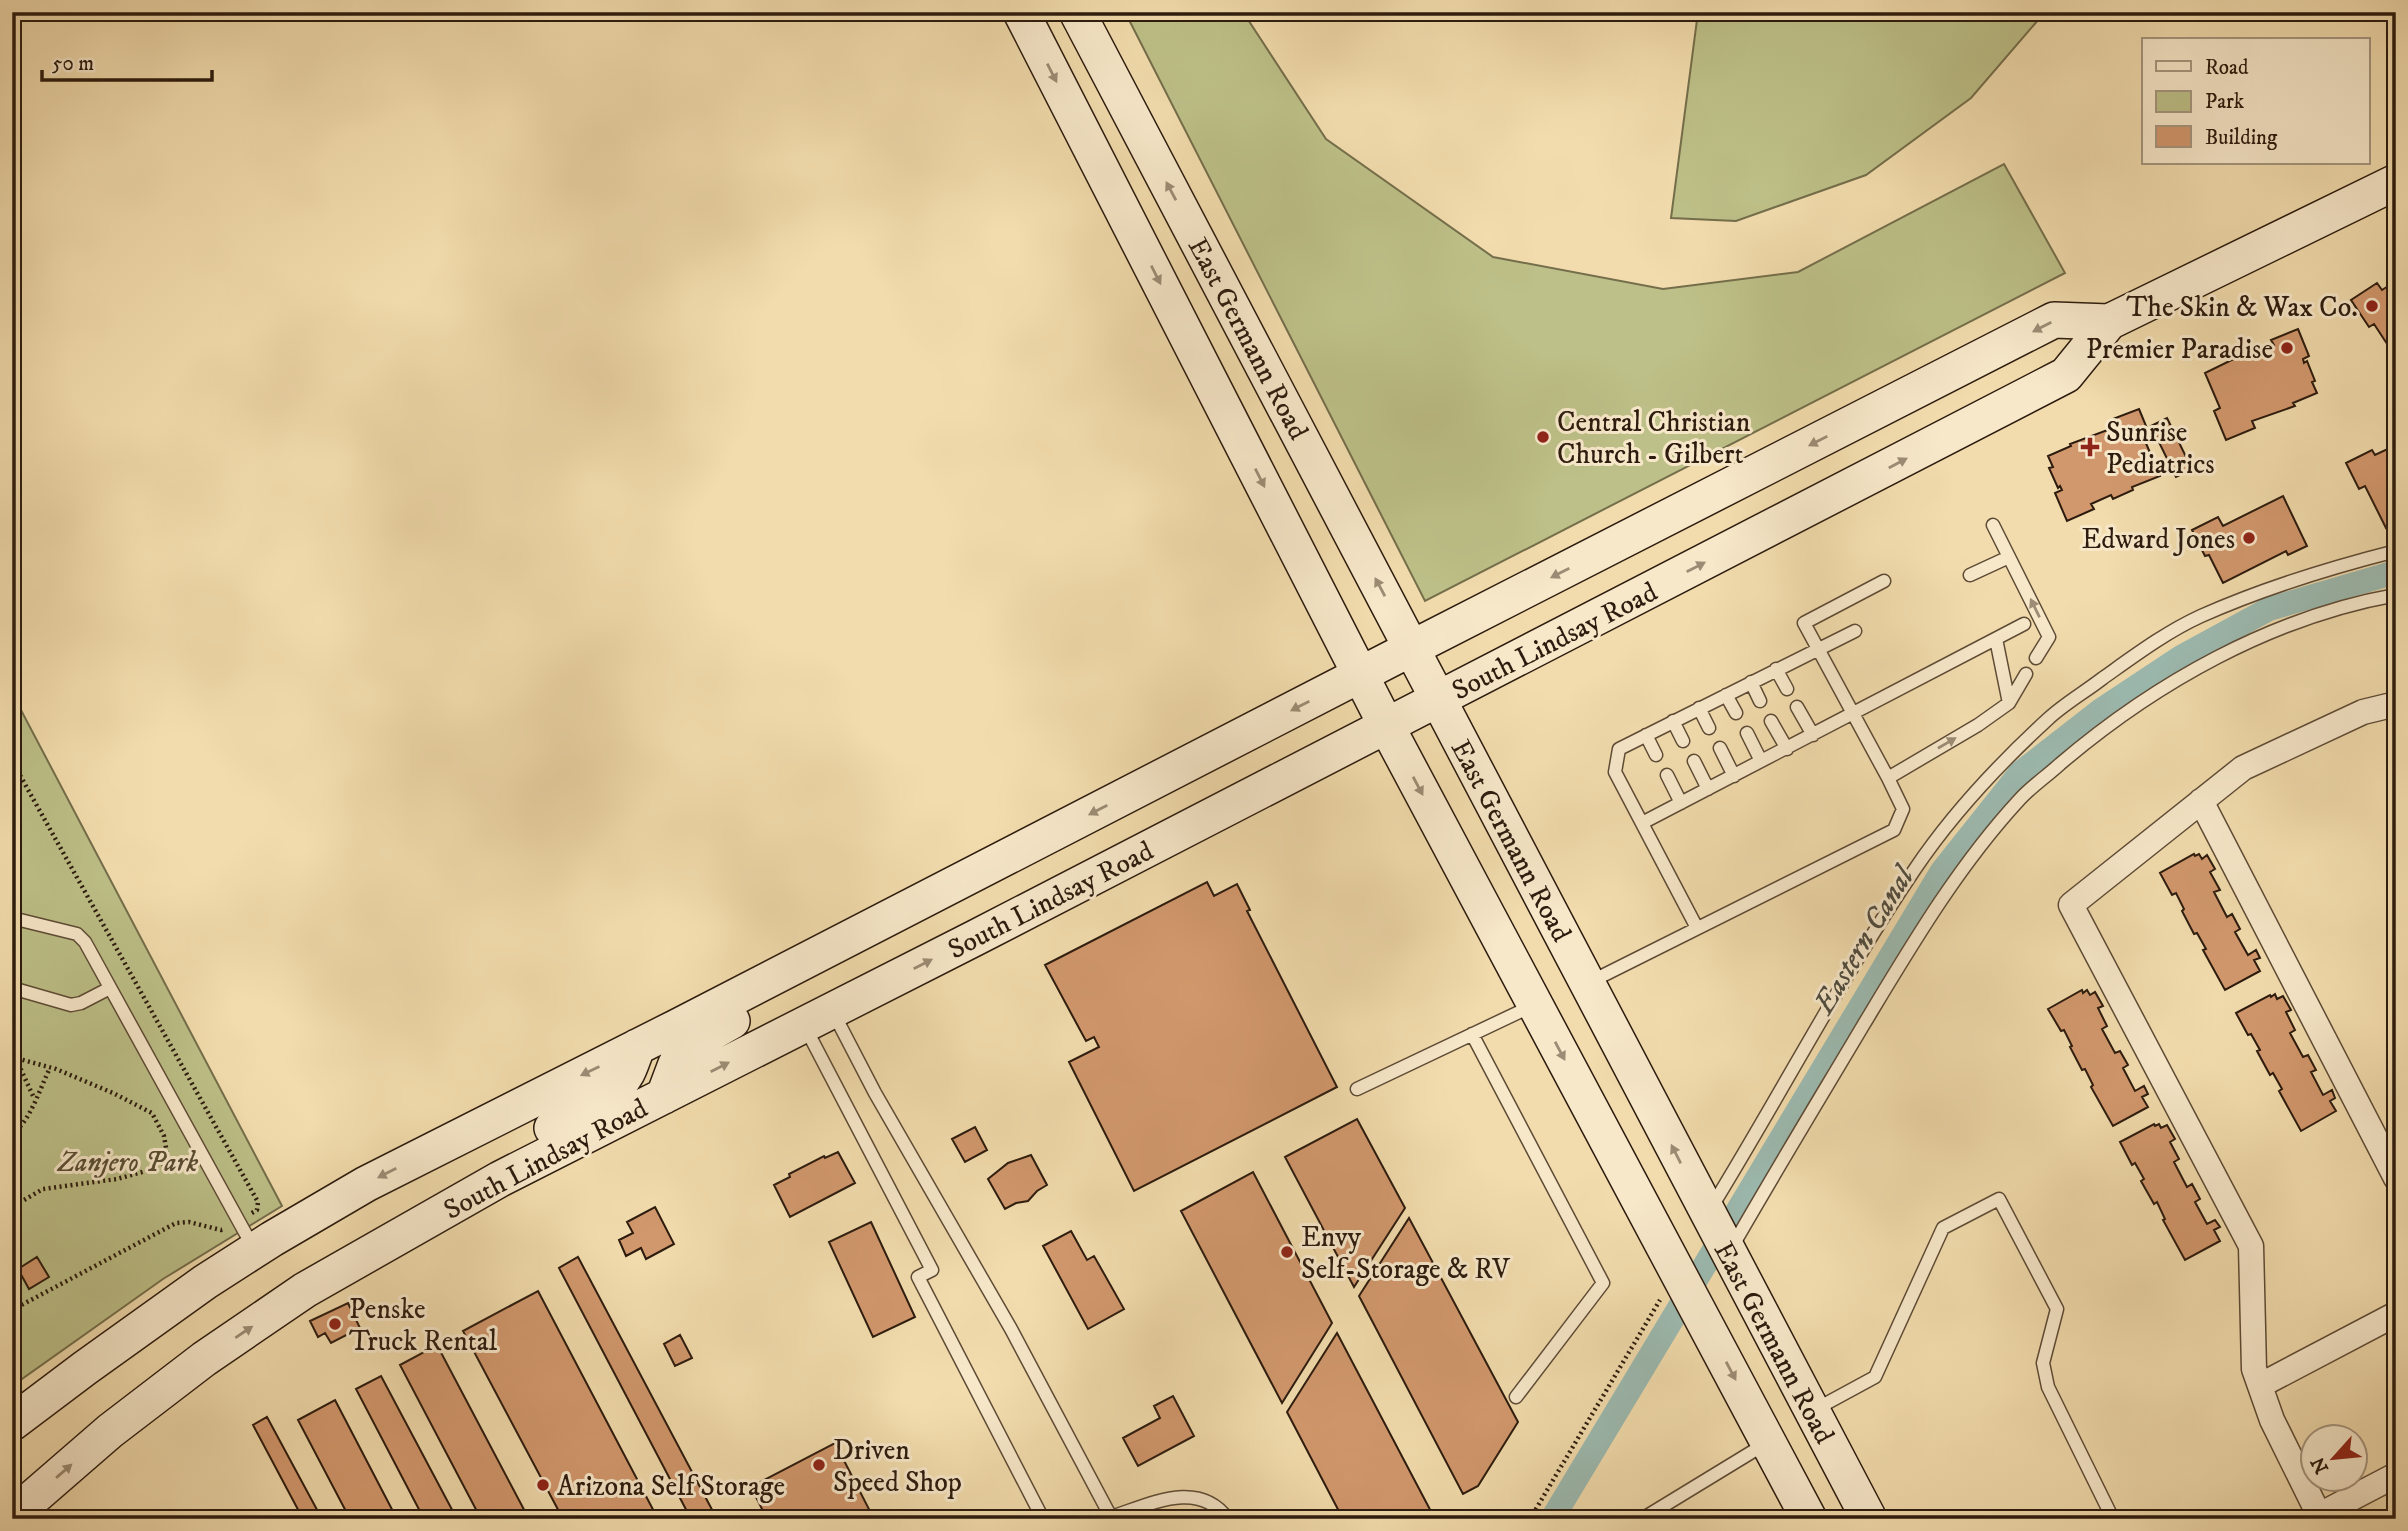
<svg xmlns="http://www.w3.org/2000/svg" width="2408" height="1531" viewBox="0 0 2408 1531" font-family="'IM FELL DW Pica',serif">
  <rect width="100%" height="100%" fill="#f2dcad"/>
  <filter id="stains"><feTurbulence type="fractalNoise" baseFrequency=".00286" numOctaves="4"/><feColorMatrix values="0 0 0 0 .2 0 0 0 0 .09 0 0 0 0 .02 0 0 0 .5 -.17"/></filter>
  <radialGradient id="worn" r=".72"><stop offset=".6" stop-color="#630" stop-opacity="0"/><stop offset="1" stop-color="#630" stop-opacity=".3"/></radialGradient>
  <path fill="#bdc088" stroke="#746e4b" stroke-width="2" d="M1125 12H1243L1326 139 1493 257 1663 289 1798 272 2004 164 2065 273 1425 601Z
    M1698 12H2045L1971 98 1866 175 1736 221 1671 218Z
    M12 693 282 1206 163 1279 12 1386Z"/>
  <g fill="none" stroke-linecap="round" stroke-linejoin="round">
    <path stroke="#9cbab0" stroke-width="24" d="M1552 1519 1942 871 2020 773 2101 710 2181 657 2269 609 2396 572"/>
  </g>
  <path fill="#d2986d" stroke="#2c1b0e" stroke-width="2" d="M2396 281V355L2395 356 2374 324 2369 327 2351 300 2377 283 2382 290Z
    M2298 329 2309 356 2303 359 2304 363 2307 361 2315 381 2312 382 2317 393 2293 403 2295 406 2252 421 2255 428 2226 440 2214 411 2220 408 2205 373 2252 350 2253 354 2274 345 2271 340Z
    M2139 409 2151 438 2145 441 2160 476 2132 487 2133 490 2113 499 2111 495 2091 504 2094 509 2067 521 2055 493 2062 490 2060 486 2058 488 2049 468 2053 467 2048 456 2071 446 2070 444 2113 428 2110 420Z
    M2167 418 2192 469 2176 477 2151 426Z
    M2396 445V522L2386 528 2365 486 2359 489 2346 463 2372 450 2375 455Z
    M2283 496 2307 546 2288 555 2286 551 2223 583 2209 555 2205 556 2192 530 2218 517 2223 526Z
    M2194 854 2195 856 2199 854 2202 859 2207 855 2215 869 2210 872 2220 890 2214 892 2227 917 2232 914 2240 929 2235 932 2248 955 2256 950 2260 958 2254 960 2260 971 2225 990 2203 950 2206 949 2197 933 2194 934 2182 911 2184 909 2176 893 2172 895 2160 873Z
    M1207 882 1214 896 1237 884 1250 910 1247 911 1337 1087 1134 1191 1069 1062 1099 1047 1094 1037 1086 1041 1045 965Z
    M2082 990 2083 993 2087 990 2090 995 2095 992 2103 1006 2098 1008 2107 1026 2102 1029 2115 1053 2120 1051 2128 1065 2123 1068 2135 1091 2144 1086 2148 1094 2142 1097 2148 1107 2113 1126 2091 1087 2093 1085 2085 1069 2082 1070 2070 1047 2072 1046 2064 1030 2061 1031 2048 1009Z
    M2275 994 2277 999 2283 996 2291 1010 2286 1012 2295 1030 2290 1033 2303 1057 2308 1055 2316 1070 2311 1072 2323 1095 2332 1090 2335 1098 2330 1101 2336 1111 2301 1131 2279 1091 2282 1089 2273 1073 2270 1075 2257 1051 2260 1050 2251 1034 2248 1035 2236 1013 2270 995 2271 997Z
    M1357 1119 1405 1208 1354 1287 1285 1157Z
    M2154 1124 2155 1126 2159 1124 2161 1128 2167 1125 2175 1139 2170 1142 2179 1159 2174 1162 2187 1187 2192 1184 2200 1199 2195 1202 2207 1224 2215 1220 2220 1227 2214 1230 2220 1241 2185 1260 2163 1220 2165 1219 2157 1202 2154 1204 2141 1181 2144 1179 2135 1163 2132 1165 2120 1142Z
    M975 1127 987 1150 965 1162 952 1139Z
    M838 1152 855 1183 790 1217 774 1185 790 1177 789 1174 824 1156 825 1158Z
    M1031 1155 1047 1185 1037 1191 1028 1201 1016 1203 1005 1209 988 1179 1008 1163Z
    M1253 1172 1332 1323 1282 1403 1181 1211Z
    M655 1207 674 1244 646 1259 641 1248 626 1256 619 1240 633 1233 627 1222Z
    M1409 1218 1518 1422 1478 1486 1463 1494 1359 1296Z
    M871 1222 915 1317 873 1337 829 1242Z
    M1071 1231 1087 1260 1094 1256 1124 1309 1088 1329 1043 1246Z
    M37 1257 49 1277 29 1289 18 1269Z
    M578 1257 717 1519H691L559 1268Z
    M538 1291 658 1519H563L463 1331Z
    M348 1303 360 1328 331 1343 325 1333 318 1337 310 1321Z
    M1337 1333 1435 1519H1343L1287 1412Z
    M680 1335 692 1358 675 1366 664 1344Z
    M437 1345 529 1519H481L400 1365Z
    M381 1376 457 1519H424L356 1389Z
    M1173 1396 1194 1436 1138 1466 1123 1438 1160 1418 1154 1406Z
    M335 1400 397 1519H350L298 1420Z
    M267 1417 322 1519H303L253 1425Z
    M835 1443 874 1519H767L751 1487Z"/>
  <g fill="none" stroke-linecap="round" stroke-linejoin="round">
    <g stroke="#5e4b36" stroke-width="15">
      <path id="service" d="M1993 525 2049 637 2036 658
        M1970 575 2009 557
        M1996 639 2009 703
        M1776 669 1787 689
        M1751 682 1760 701
        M1726 695 1736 713
        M1797 707 1813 735
        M1699 708 1709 728
        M1673 721 1683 741
        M1771 721 1787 749
        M1747 733 1761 761
        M1646 735 1656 755
        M1720 748 1734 776
        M1694 761 1708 789
        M1667 775 1681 803
        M1888 778 1978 725 2009 703 2026 674
        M1642 823 2024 624
        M12 918 77 934 85 942 253 1247
        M1697 928 1615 772 1619 749 1855 631
        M1590 982 1894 830 1903 809 1888 778 1804 623 1884 581
        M12 988 71 1005 81 1003 110 988
        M834 1014 875 1093 1011 1329 1112 1519
        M804 1025 932 1270 918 1277 1043 1519
        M1472 1034 1603 1283 1516 1397
        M1357 1089 1534 1005
        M1711 1208C1780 1096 1841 978 1915 869 1952 814 1999 764 2048 719 2064 704 2085 692 2103 678 2134 656 2166 632 2201 616 2264 588 2329 568 2396 551
        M1732 1247C1775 1172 1820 1098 1864 1024 1911 946 1958 866 2020 799 2032 786 2047 776 2060 764 2155 683 2272 617 2396 595
        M1816 1409 1875 1377 1943 1228 1999 1199 2057 1309 2043 1363 2048 1387 2113 1519
        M1111 1517C1149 1505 1198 1478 1228 1519
        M1642 1519 1765 1444"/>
    </g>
    <g stroke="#5e4b36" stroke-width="27">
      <path id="minor" d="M2201 801 2396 1178
        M2261 1385 2396 1314
        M2319 1515 2272 1420 2254 1369 2251 1246 2071 905 2243 768 2363 712 2396 704
        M2312 1519 2396 1475"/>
    </g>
    <g stroke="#2c1b0e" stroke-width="38">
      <path id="secondary" d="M1021 12 1386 725 1809 1519
        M1077 12 1869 1519
        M664 1096 676 1064 709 1034 732 1021
        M552 1128C574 1115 615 1096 627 1073 631 1065 634 1056 637 1047
        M12 1423 85 1368 205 1282 272 1239 366 1184 677 1027 1412 648 2054 320 2109 322
        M12 1516 110 1431 204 1359 305 1290 500 1179 975 938 2066 375 2109 322 2396 182"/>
    </g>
    <path stroke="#2c1b0e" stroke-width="4.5" stroke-dasharray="2 3.5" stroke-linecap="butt" d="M12 761 258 1202 257 1210 250 1214
      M12 1057 56 1069 113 1093 152 1113 164 1136 168 1160 164 1166 117 1179 43 1189 12 1207
      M16 1059 34 1098
      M12 1134C30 1122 40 1088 50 1068
      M12 1310 176 1223 189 1222 221 1230 225 1229
      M1530 1519 1660 1300"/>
    <use href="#service" stroke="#f7e8ca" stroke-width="12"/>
    <use href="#minor" stroke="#f7e8ca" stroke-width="24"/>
    <use href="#secondary" stroke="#f7e8ca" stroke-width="35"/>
  </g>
  <defs><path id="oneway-solid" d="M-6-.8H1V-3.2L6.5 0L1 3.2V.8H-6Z" transform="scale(1.75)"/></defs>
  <g fill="#9c8c75">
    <use href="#oneway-solid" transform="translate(1052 73) rotate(63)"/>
    <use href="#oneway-solid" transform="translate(1171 191) rotate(-118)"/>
    <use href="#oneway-solid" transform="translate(1156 275) rotate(63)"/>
    <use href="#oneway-solid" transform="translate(2042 327) rotate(153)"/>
    <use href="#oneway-solid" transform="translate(1818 441) rotate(153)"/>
    <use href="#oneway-solid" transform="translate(1898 463) rotate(-28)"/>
    <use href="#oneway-solid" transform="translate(1260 478) rotate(63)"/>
    <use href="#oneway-solid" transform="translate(1696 567) rotate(-27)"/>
    <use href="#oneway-solid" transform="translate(1560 573) rotate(153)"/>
    <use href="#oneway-solid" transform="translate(1380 587) rotate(-118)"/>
    <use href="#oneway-solid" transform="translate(2035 608) rotate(-116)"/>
    <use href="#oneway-solid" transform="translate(1300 706) rotate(153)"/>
    <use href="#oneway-solid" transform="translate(1947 743) rotate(-30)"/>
    <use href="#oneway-solid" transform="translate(1418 786) rotate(62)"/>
    <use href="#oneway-solid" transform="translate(1098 810) rotate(153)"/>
    <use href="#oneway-solid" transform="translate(923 964) rotate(-27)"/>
    <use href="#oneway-solid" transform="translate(1560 1051) rotate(62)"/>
    <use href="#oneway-solid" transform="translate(720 1067) rotate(-27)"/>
    <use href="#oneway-solid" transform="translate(590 1071) rotate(154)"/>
    <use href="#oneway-solid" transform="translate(1676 1154) rotate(-117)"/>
    <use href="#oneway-solid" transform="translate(387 1173) rotate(153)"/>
    <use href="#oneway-solid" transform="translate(244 1332) rotate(-34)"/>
    <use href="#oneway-solid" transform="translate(1731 1371) rotate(62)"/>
    <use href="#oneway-solid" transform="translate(64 1471) rotate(-41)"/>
  </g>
  <g fill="#8f2418" stroke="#f7e8ca" stroke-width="2.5">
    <circle cx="2372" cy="306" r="7"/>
    <circle cx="2287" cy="348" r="7"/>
    <circle cx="1543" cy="437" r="7"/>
    <path d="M2086.5 436.5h7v7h7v7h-7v7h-7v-7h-7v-7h7z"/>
    <circle cx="2249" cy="538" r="7"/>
    <circle cx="1287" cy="1252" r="7"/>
    <circle cx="335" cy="1324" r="7"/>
    <circle cx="819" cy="1465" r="7"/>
    <circle cx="543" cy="1485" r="7"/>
  </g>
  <g text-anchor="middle" stroke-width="6" stroke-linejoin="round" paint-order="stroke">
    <g font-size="28" fill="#2c1b0e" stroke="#f7e8ca" text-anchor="start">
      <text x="2358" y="316" text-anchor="end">The Skin &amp; Wax Co.</text>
      <text x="2273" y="358" text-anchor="end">Premier Paradise</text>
      <text x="1557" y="431">Central Christian<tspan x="1557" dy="32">Church - Gilbert</tspan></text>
      <text x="2106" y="441">Sunrise<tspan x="2106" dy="32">Pediatrics</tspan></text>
      <text x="2235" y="548" text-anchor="end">Edward Jones</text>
      <text x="1301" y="1246">Envy<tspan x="1301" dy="32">Self-Storage &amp; RV</tspan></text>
      <text x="349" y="1318">Penske<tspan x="349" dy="32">Truck Rental</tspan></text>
      <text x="833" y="1459">Driven<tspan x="833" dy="32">Speed Shop</tspan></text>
      <text x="557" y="1495">Arizona Self Storage</text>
    </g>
    <g font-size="28" fill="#2c1b0e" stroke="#f7e8ca">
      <text transform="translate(1249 338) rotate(62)" y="10">East Germann Road</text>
      <text transform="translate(1554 640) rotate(-27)" y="10">South Lindsay Road</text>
      <text transform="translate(1512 840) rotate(62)" y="10">East Germann Road</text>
      <text transform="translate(1050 899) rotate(-27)" y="10">South Lindsay Road</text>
      <text transform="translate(545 1158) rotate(-28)" y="10">South Lindsay Road</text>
      <text transform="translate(1775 1342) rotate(62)" y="10">East Germann Road</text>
    </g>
    <g font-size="28" font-style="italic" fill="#584d33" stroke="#f7e8ca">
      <text x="128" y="1171">Zanjero Park</text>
    </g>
    <g font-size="30" font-style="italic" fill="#4e4b3f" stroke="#f7e8ca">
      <text transform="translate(1863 940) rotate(-59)" y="10">Eastern Canal</text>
    </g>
  </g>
  <rect width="2408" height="1531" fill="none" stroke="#f2dcad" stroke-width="42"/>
  <rect x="14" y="14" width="2380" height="1503" fill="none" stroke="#2c1b0e" stroke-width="3.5"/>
  <rect x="21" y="21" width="2366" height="1489" fill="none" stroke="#2c1b0e" stroke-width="2"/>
  <rect x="2142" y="38" width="228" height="126" fill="#f7e8ca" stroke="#a6967f" stroke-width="2"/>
  <rect x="2156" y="61" width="35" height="10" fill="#f7e8ca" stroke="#a6967f" stroke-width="2"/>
  <text x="2205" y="74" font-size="21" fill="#2c1b0e">Road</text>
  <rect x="2156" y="91" width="35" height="21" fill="#bdc088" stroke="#a6967f" stroke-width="2"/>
  <text x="2205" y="108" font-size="21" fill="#2c1b0e">Park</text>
  <rect x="2156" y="126" width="35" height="21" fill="#d2986d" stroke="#a6967f" stroke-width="2"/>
  <text x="2205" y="144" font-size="21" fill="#2c1b0e">Building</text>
  <g transform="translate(2334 1458) rotate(243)"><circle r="33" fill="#f7e8ca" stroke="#a6967f" stroke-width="2"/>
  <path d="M0-5L12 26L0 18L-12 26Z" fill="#8f2418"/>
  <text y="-10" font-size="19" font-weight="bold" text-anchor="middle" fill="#2c1b0e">N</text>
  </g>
  <path d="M42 70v10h170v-10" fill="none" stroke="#2c1b0e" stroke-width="3.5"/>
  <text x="52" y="70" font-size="21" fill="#2c1b0e" stroke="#f7e8ca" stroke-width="5" paint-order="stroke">50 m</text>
  <rect width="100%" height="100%" filter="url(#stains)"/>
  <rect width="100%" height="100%" fill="url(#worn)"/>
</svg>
